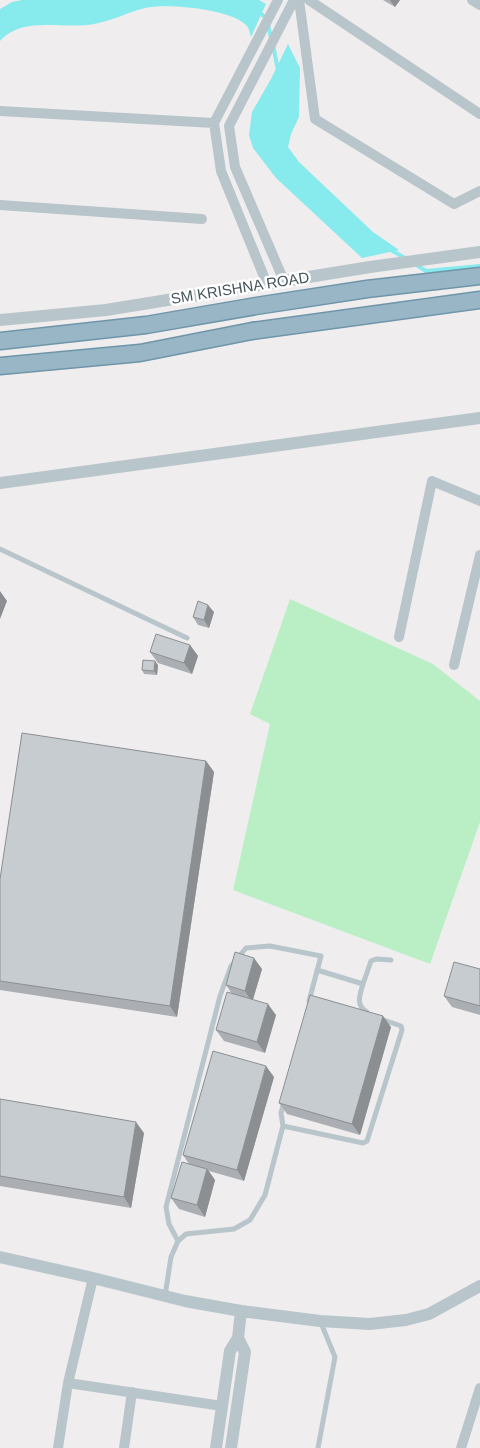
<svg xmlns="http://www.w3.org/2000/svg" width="480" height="1448" viewBox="0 0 480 1448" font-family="Arial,sans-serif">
  <rect width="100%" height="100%" fill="#f0edee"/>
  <path fill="#baefc6" d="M290 599 433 664 480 701V822L430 964 233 890 270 724 250 714Z"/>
  <path fill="#87eaed" d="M22 0H259L266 4 251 37C250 33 249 27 245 24 228 9 167 3 145 8 128 12 112 21 94 24 64 30 23 15 0 41V9L12 2Z
    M288 44 300 68 299 117 291 134 288 147 299 162 373 232 399 250 362 258 276 178 253 148 249 135 252 112 271 79Z"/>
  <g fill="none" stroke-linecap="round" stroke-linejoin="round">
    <path stroke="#87eaed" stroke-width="4" d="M259 12 267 19 271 38
      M273 45 278 70
      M389 249 405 258
      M415 264 426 271 480 266"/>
    <g stroke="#6f95a9" stroke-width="19">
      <path id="trunk" d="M0 341 146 325 256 306 367 289 480 276
        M0 366 140 353 252 331 480 300"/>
    </g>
    <path stroke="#b8c5cb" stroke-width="5" d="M0 549 187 638
      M317 970 363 984 371 961 376 959 391 960
      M363 984C360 995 355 1005 367 1012
      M283 1126 363 1143 367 1141 402 1030 401 1026 381 1019
      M178 1241 169 1224 166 1207 220 996 231 966 246 948 270 946 321 956 309 1001
      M165 1296 171 1257 178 1241 186 1234 234 1229 250 1220 265 1195 283 1126 281 1113 284 1102
      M318 1448 335 1357 321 1323"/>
    <path stroke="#b8c5cb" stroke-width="10" d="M299 0 315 119 454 204 480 191
      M309 0 480 114
      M472 0 480 5
      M0 111 214 123
      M0 205 202 219
      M284 281 235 167 229 126 294 0
      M267 284 221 171 214 123 278 0
      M399 637 432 481 480 501
      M454 665 480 555
      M68 1383 222 1406
      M58 1448 68 1383 93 1278
      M124 1448 132 1392
      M461 1448 480 1388"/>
    <path stroke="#b8c5cb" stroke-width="12" d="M0 320 106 310 370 267 480 252
      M0 483 480 418
      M0 1257 93 1278 185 1301 241 1311 320 1321 370 1324 406 1320 429 1314 480 1286
      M216 1448 230 1351 238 1338 241 1311
      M231 1448 245 1352 238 1338"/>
    <use href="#trunk" stroke="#98b6c6" stroke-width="16"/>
  </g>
  <path fill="#abafb3" d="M383 0H400L395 7Z
    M214 612 209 628 198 625 193 617Z
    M190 645 198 656 192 674 158 663 150 652Z
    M158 665 157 675 144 674 142 670Z
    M206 761 214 772 177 1017 0 990V879Z
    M262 969 253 1000 276 1015 265 1053 224 1041 216 1030 232 994 226 985Z
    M480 969V1015L452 1007 444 996Z
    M391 1027 360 1135 287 1114 279 1103Z
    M274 1077 244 1181 209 1171 215 1180 205 1217 179 1209 171 1198 189 1164 183 1155Z
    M0 1099 144 1133 131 1208 0 1186Z"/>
  <path fill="#8b8f92" d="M390 0H400L395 7Z
    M0 591 7 601 0 619Z
    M208 605 214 612 209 628 204 620Z
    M190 645 198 656 192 674 184 663Z
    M155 661 158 665 157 675 154 671Z
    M206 761 214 772 177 1017 170 1006Z
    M254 958 262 969 252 1002 245 991Z
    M268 1004 276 1015 265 1053 257 1042Z
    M383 1016 391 1027 360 1135 352 1124Z
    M266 1066 274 1077 244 1181 237 1170Z
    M136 1122 144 1133 131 1208 124 1197Z
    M207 1169 215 1180 205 1217 197 1205Z"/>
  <path fill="#c7ccd0" stroke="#8b8f92" d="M198 601 208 605 204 620 193 617Z
    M156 634 190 645 184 663 150 652Z
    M143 660 155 661 154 671 142 670Z
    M22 733 206 761 170 1006 0 981V879Z
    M235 952 254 958 245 991 226 985Z
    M454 962 480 969V1006L444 996Z
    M227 992 268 1004 257 1042 216 1030Z
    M310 995 383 1016 352 1124 279 1103Z
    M213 1051 266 1066 237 1170 183 1155Z
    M0 1099 136 1122 124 1197 0 1176Z
    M182 1162 207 1169 197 1205 171 1198Z"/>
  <g text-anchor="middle" stroke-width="5" stroke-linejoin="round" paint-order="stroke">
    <g font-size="15" fill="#45555b" stroke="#fff">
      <text transform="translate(240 288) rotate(-9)" y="5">SM KRISHNA ROAD</text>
    </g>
  </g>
</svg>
